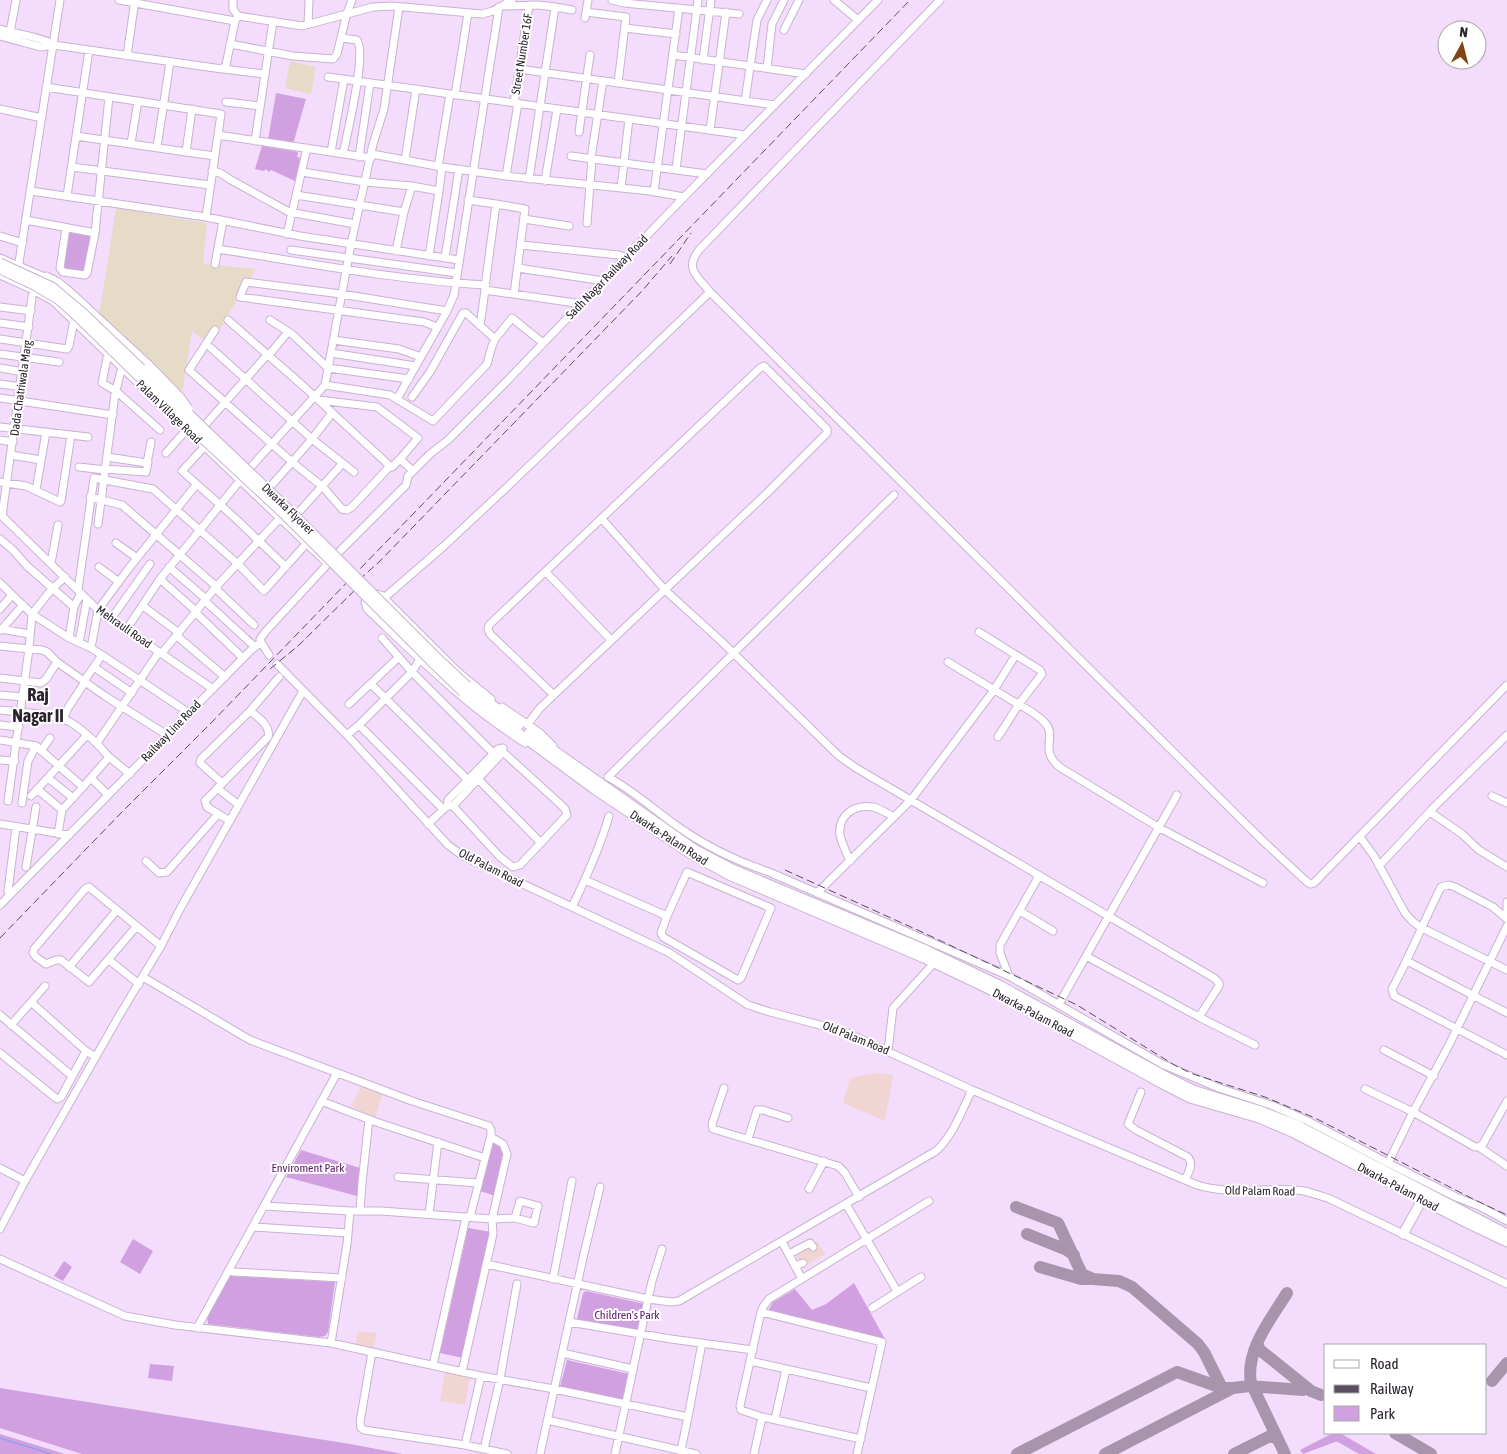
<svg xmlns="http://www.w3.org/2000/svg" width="1507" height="1454" viewBox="0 0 1507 1454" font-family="'Asap Condensed',sans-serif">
  <rect width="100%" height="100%" fill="#f4dcfd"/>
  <path fill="#f0d5d2" d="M877 1073 893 1075 885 1121 843 1103 850 1078Z
    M362 1085 383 1093 375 1118 351 1106Z
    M817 1241 825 1254 804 1267 795 1254Z
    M357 1331 377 1333 373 1350 356 1346Z
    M445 1372 470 1376 465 1405 440 1401Z"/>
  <path fill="#e6dbc7" d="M290 61 316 67 311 94 285 88Z
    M116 208 207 223 203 264 256 269 210 345 192 331 183 388 180 392 99 316Z"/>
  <path fill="#d0a0e0" d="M276 93 306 99 293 144 268 140Z
    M262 146 298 152 297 157 301 158 295 181 271 170 269 172 266 169 264 171 255 169Z
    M67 230 93 235 87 272 61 269Z
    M494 1141 506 1152 496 1196 480 1191Z
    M301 1150 360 1168 357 1196 286 1177Z
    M468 1228 491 1232 463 1358 440 1353Z
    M133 1239 153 1251 140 1274 120 1262Z
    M64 1261 72 1267 63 1281 54 1276Z
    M230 1276 335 1282 328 1332 325 1336 319 1337 208 1324 207 1316Z
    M854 1283 886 1341 768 1311 773 1302 795 1289 812 1310 826 1304Z
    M586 1291 645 1304 638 1333 577 1319 583 1293Z
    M567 1360 629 1374 623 1402 560 1387Z
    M150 1364 174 1366 172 1381 148 1378Z
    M0 1388 350 1444 403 1454H82L0 1428Z
    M1333 1433H1340L1376 1454H1359L1338 1442H1335L1303 1454 1300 1450Z
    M0 1434 65 1454H0Z"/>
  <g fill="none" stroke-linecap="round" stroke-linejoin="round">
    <path stroke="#76a3ed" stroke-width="1" d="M0 1438 51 1454"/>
    <path stroke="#a795ae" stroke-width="12" d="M1016 1207 1058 1223 1082 1274 1093 1279 1119 1281 1132 1287 1198 1344 1204 1352 1222 1388H1233
      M1027 1234 1067 1250 1074 1255
      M1040 1267 1081 1279H1090
      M1257 1343 1260 1350 1311 1391 1321 1395
      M1492 1381 1507 1363
      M1395 1433 1431 1454
      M1017 1454 1177 1372 1222 1388
      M1105 1454 1233 1388 1250 1386 1303 1390
      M1234 1454 1270 1436 1278 1439
      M1285 1454 1251 1383C1245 1350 1271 1319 1287 1293"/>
    <g stroke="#c9b2d1" stroke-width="9">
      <path id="minor" d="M119 0 235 21
        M233 0V9L238 16
        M612 0 624 3 739 14
        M834 0 858 20
        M940 0 699 250C684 269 698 277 710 292L1263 841 1307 882 1311 884 1314 883 1507 685
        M505 6 538 5 555 7 529 179
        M555 7 572 10
        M586 12 626 17 618 83
        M585 18 588 0
        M308 24 309 0
        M625 28 676 34
        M0 29C15 34 43 37 54 45
        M784 30 799 0
        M10 32 16 0
        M0 36 41 47 54 45 222 69 226 65 235 21 238 16 302 26 373 7 392 6 482 14 493 11 512 0
        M341 38 357 40C367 54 347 134 343 154
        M230 44 293 56 333 59 337 54 347 13 352 0
        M673 55 806 74
        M127 56 135 0
        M703 60 711 0
        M767 68 772 24 784 0
        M223 69 265 74
        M519 69 775 105
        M328 77 745 135
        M46 87 221 114 206 217
        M455 95 468 13
        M745 101 757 20 767 0
        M226 102 260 106
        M514 103 529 5
        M0 109 42 118
        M710 130 726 12
        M579 132 590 55
        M218 135 371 158
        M76 136 186 152 192 109
        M255 141 273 21
        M131 143 138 101
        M157 147 170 62
        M186 152 215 156
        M331 152 344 79
        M372 154 442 167
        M571 156 707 174
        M359 157 370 83
        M591 158 603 81
        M405 160 416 89
        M72 167 210 185
        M438 167 450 94
        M676 169 698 0
        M212 171 220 173 231 180 289 212 355 224
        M302 172 365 182 412 186 439 191 429 256
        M506 176 650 191 684 197
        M545 181 557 109
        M621 188 629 119
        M31 191 206 217 300 236 459 260
        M439 191 442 167 506 176 518 103
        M654 192 679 8
        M296 195 404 212 396 251
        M67 196 89 50
        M468 200 496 204 485 287
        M496 204 525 209 514 294
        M404 212 412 186
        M524 219 569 226
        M26 220 95 233 109 97
        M587 223 592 159
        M66 228 60 268 63 272 85 275 87 273 95 233
        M287 234 307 148
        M0 236 23 243
        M521 245 619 255 626 258
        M218 249C307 263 396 280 486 285
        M291 250 457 273
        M0 258 49 279
        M445 258 459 169
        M215 264 223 221
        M518 268 604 281
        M18 269 60 0
        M0 275 29 288 53 301 192 435
        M0 307 31 311
        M228 320 301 384 390 466
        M270 320 292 334 328 368 409 379
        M0 323 29 327
        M480 326 485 290 582 304
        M437 327 424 322 240 297 246 282 341 294 447 311
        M215 330 189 370 292 462 270 487
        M0 339 67 349 69 346 74 320
        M333 340 399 349 421 357
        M211 348 312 439 292 462 323 487 342 509 347 510 352 507 390 466 392 467 400 459 413 471
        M108 353 102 383 116 391 160 430
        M331 353 416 366
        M0 354 59 362
        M268 356 288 332
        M0 368 23 372
        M0 384 21 387
        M325 385 390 395 433 421 487 364 492 346 495 339
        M412 397 430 372 463 313H466L495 339 512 318 543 343
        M0 398 113 415
        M397 399 447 311 454 295 499 7
        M319 400 377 407 418 438 400 459
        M332 413 312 439 354 472
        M205 425 267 355
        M0 427 88 437
        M0 440 13 442
        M202 444 328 564
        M205 446 182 471 235 518 286 567
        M166 453 187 429
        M11 455 41 460
        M107 457 147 463 151 442
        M79 467 105 470
        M105 469 146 472 148 462
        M0 482 26 486 60 502 61 501 71 435
        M36 490 46 432
        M894 495 608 777C634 791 653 809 677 826 705 846 736 861 769 872L1009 976 1162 1064 1219 1088 1271 1105 1306 1120 1388 1163 1456 1197 1479 1206 1507 1221
        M90 497 122 505 217 587
        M298 513 342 464
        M0 514 98 610 213 689
        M2 516 33 290
        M602 519 665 590 721 641 839 756 856 768 1214 978 1219 983V986L1199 1017
        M98 524 115 394 122 367
        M0 539 13 550 27 566 74 607 81 593
        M116 543 137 558
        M51 563 58 525
        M99 567 119 582
        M169 567 206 599
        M546 572 611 640
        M65 577 51 590 32 614 29 649 42 650 47 652 57 662 105 696 167 735
        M160 579 197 612
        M0 583 32 614 69 638 91 648 108 659 189 713
        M215 588 254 625
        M78 590 94 478 153 489 238 564 264 591 306 544
        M384 598 444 546 505 489 710 292
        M205 601 255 647
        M143 606 179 633
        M0 609 12 595
        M196 613 243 658
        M111 619 150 564
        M0 629 30 634
        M1 630 23 605
        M126 630 160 579 200 530 250 468 325 385 351 244 373 144 384 109 399 7
        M979 632 1040 670 1042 674 1019 704 998 737
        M177 636 225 677
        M69 638 74 607
        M382 638 412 672 420 659
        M261 642 269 655
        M79 643 87 599
        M0 646 29 649 8 801
        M91 648 98 610 129 568 196 485
        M162 653 215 588 280 518
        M948 662C969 675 990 687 1011 700 1022 706 1038 714 1046 724 1057 737 1038 751 1061 768L1158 827 1263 883
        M277 664 347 735 448 845 463 856 668 952 748 1005 770 1012 843 1031 972 1090 1197 1185C1232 1196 1268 1186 1304 1191 1313 1193 1321 1196 1330 1199L1507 1284
        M94 667 132 693
        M0 678 41 683 46 679 57 662
        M84 681 102 655
        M371 684 468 780
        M0 695 23 697
        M491 699 458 672 381 595C374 593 367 594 365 602L367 609C419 658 464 704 525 743
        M349 704 399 657
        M502 707 540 733 553 746
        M0 710C19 712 55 714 70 722 85 731 98 744 109 757
        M63 719 68 708 85 682
        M0 725 19 727
        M527 725 540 708 767 493 827 433V429L764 366 760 368 489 625 488 629 490 634 554 695
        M347 735 359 725
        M0 740 36 746 83 787 109 757 130 774
        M97 743 159 652
        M41 751 50 738
        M0 760 15 761
        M48 778 73 798
        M91 778 108 795
        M478 779 541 843
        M222 783 200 763 201 759 250 711 279 677
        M217 788 235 802
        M37 789 62 810 58 834
        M31 796 87 735
        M1492 796 1507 803
        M22 803 28 761 36 746
        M453 806 500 857 513 867 520 865 567 815 565 809 559 803 503 752
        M443 809 359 725 412 672 494 754
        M62 810 83 787
        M1430 812 1462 834 1479 850 1507 867
        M230 821 207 807 205 801 268 737C271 726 258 717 250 711
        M0 824 69 835
        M428 824 447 806 448 800 498 749 503 748 502 753 453 806H447
        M1360 837 1374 856 1405 913 1412 921 1420 927 1507 970
        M146 861 159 873 167 872 218 814
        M850 861C846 852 842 844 840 835 838 815 854 804 873 807 881 809 888 814 894 817
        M1379 866 1435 806 1507 735
        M26 867 36 807
        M585 880 667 916 687 872 771 908 741 978 738 980 663 937 661 933 667 916
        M8 891 16 827
        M817 893 911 800 994 690 1015 656
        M1507 902V915
        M0 905 250 651 261 642 260 639 266 631 337 554 406 485 408 476 430 454 448 440 504 384 684 197 878 0
        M572 907C586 878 600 848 609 816
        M1020 911 1053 931
        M1507 919 1493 907 1455 887 1449 885 1441 887C1424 921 1410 956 1392 989L1394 996 1507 1055
        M136 927 89 982 61 960H56L46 964 36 957 33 953 34 949 85 889 89 887 161 946
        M1086 956 1199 1017 1255 1045
        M109 960 139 984
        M1407 961 1507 1013
        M69 967 117 910
        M1009 976 1000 953V945L1039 876
        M143 977 250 1040 412 1101 489 1126 491 1130V1135L470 1217
        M31 1002 86 1051 96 1057
        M1059 1004 1177 795
        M0 1015 72 1076
        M11 1025 45 986
        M1384 1050 1434 1076
        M888 1051 893 1008 934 963
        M0 1053 57 1099 61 1097 86 1051
        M724 1088 712 1124 713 1129 838 1166 845 1173 859 1197
        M1365 1089 1413 1112 1448 1047 1507 926
        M1141 1092 1128 1124 1136 1130 1188 1157C1194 1165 1188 1173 1185 1180
        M321 1101 376 1122 485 1158
        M748 1139 757 1110H763L788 1118
        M1479 1147 1507 1166
        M1388 1163 1413 1112 1475 1147H1479L1483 1144 1507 1101
        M0 1168 25 1181
        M398 1177 478 1183
        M809 1189 824 1161
        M846 1204 897 1291
        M264 1206 350 1211H381L492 1219 515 1218 534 1223 538 1206 520 1201 515 1218
        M360 1210 362 1183 369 1119
        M429 1214 438 1142
        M253 1227 348 1233
        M0 1229 25 1181 119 1016 161 946 180 909 303 691
        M782 1242 802 1279
        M789 1254 810 1243 813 1247
        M0 1259 125 1316 175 1325 331 1343 481 1376 465 1445 507 1454
        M486 1264 648 1299 671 1302 679 1301 936 1151C953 1136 962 1110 972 1090
        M795 1266 803 1263
        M228 1271 234 1272 342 1278
        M553 1279 572 1181
        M648 1299 652 1281 662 1249
        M872 1308 921 1277
        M761 1312 882 1342 857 1454
        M569 1322 671 1339 753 1350
        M197 1328 337 1073
        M331 1343 347 1244 350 1211
        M372 1352 360 1422 361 1428 364 1430 465 1445
        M562 1353 633 1369
        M750 1361 871 1388
        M433 1365 466 1217
        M462 1372 493 1234 492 1219 507 1154 503 1144 491 1137
        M481 1376 554 1389 688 1417 681 1450
        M688 1417 702 1343
        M775 1419 786 1369
        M547 1420 696 1454
        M861 1439 762 1417 741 1410 740 1406 761 1312 763 1307 769 1299 929 1201
        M484 1449 500 1379 517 1284
        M540 1454 583 1258 600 1187
        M615 1454 648 1299
        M754 1454 762 1417"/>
    </g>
    <g stroke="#c9b2d1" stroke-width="11">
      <path id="major" d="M46 277 58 283 68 291 149 366
        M467 686 519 725
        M463 692 594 789 691 854 729 875 924 958 995 992 1161 1083 1190 1098 1259 1118 1292 1132 1465 1222 1507 1242
        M529 733 694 849 732 869 926 950 999 985 1165 1076 1193 1090 1261 1111 1297 1125 1507 1234
        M1403 1234 1422 1200"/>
    </g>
    <use href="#minor" stroke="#fff" stroke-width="7"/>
    <use href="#major" stroke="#fff" stroke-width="9"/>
    <path stroke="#5a4e5f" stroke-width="1" stroke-dasharray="8 4" stroke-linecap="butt" d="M670 264 691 233
      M350 588 380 561 642 291 672 256
      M270 669 299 645 359 586
      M785 870 924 933 1077 1005 1176 1066 1193 1074 1265 1097 1315 1118 1477 1201 1507 1215
      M0 938 121 813 212 722 910 0"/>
    <g stroke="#c9b2d1" stroke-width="11" stroke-linecap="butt">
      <path id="major-bridge" d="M0 263 52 287 84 314 289 510 435 656 467 686
        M0 269 34 285 58 299 79 318 200 436 285 515 431 661 463 692
        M149 366 180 398 188 409"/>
    </g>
    <use href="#major-bridge" stroke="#fff" stroke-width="9"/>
  </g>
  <g text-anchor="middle" stroke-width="4" stroke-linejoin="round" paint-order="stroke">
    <g font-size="12" fill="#2b222e" stroke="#fff">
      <text transform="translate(522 54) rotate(-81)" y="4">Street Number 16F</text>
      <text transform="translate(607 277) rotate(-46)" y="4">Sadh Nagar Railway Road</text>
      <text transform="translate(21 388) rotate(-82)" y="4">Dada Chatriwala Marg</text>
      <text transform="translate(169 412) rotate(44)" y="4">Palam Village Road</text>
      <text transform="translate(288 509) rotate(44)" y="4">Dwarka Flyover</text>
      <text transform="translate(124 627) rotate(35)" y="4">Mehrauli Road</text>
      <text transform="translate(171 731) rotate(-46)" y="4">Railway Line Road</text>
      <text transform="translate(669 838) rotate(33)" y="4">Dwarka-Palam Road</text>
      <text transform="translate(491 868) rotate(27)" y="4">Old Palam Road</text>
      <text transform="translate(1033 1013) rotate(28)" y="4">Dwarka-Palam Road</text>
      <text transform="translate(856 1038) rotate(22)" y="4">Old Palam Road</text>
      <text transform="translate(1398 1187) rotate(28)" y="4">Dwarka-Palam Road</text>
      <text transform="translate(1260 1191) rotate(1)" y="4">Old Palam Road</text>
    </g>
    <g font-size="12" fill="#5b166e" stroke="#fff">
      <text x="308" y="1172">Enviroment Park</text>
      <text x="627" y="1319">Children's Park</text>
    </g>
    <g font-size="18" font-weight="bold" fill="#2b222e" stroke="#fff">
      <text x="38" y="701">Raj<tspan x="38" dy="21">Nagar II</tspan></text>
    </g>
  </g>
  <rect x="1324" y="1344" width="162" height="90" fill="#ffffff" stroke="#aaa7ab"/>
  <rect x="1334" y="1360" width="25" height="8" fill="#ffffff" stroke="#aaa7ab"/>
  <text x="1370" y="1369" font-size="15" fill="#2b222e">Road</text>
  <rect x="1334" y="1385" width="25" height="8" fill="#5a4e5f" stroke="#aaa7ab"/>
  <text x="1370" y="1394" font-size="15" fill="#2b222e">Railway</text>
  <rect x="1334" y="1406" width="25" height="15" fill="#d0a0e0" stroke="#aaa7ab"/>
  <text x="1370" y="1419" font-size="15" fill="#2b222e">Park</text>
  <g transform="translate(1462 45) rotate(7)"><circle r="24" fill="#ffffff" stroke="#aaa7ab"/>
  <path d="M0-4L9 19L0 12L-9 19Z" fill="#854213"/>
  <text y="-8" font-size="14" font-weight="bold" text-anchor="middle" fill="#2b222e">N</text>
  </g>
</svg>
